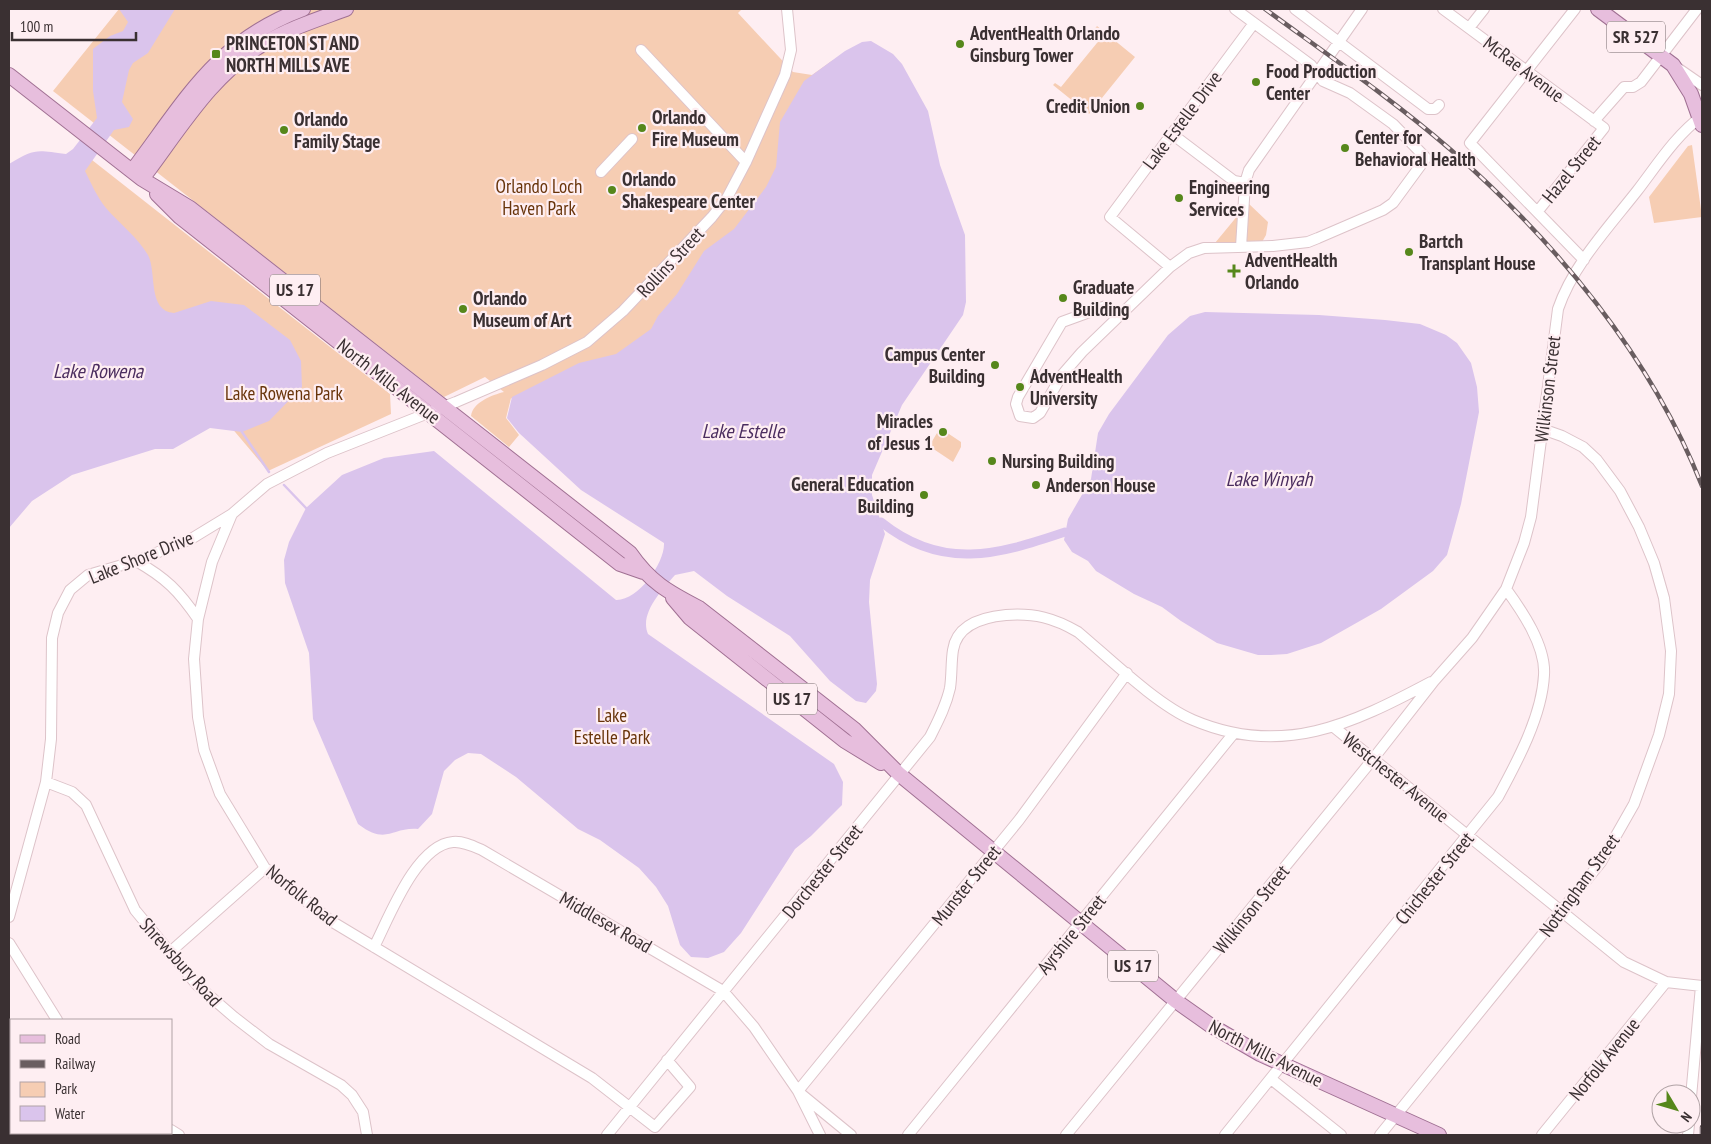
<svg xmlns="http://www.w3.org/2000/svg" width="1711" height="1144" viewBox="0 0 1711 1144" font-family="'PT Sans Narrow',sans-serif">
  <rect width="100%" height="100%" fill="#feeef2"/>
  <path fill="#f6cdb3" d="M119 9H742L738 13 793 72 812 75 833 60 794 145 680 327 532 414 511 398 506 418 519 435 509 447 471 416C473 402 492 395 504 392L485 377 444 397 53 91Z
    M1097 26 1135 57 1089 114 1053 85 1055 83 1061 87 1101 38 1093 31Z
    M1692 145 1702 217 1654 223 1649 197 1688 146Z
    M92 160 390 394 391 414 268 471 225 420 58 206Z
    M1248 203 1268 222 1266 235 1262 242 1215 243Z
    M940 428 961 442V447L953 462 935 450 928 448Z"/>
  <path fill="#dac4ec" d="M119 9H175L148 53 133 63 129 70 122 102 133 119 129 127 114 130 85 171C91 183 97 197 106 208 119 223 138 238 148 255 157 272 147 311 174 313L211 301 244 305 290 340 301 361 302 387 269 421 242 432 210 428 173 449H155L72 475 32 501 9 528V164C35 148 36 150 66 154L73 149 97 118 93 91V49L110 36 123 31 128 22Z
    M871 41 893 54 902 64 928 111 940 165 965 235 966 302 963 315 902 405 872 475V495L885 534 870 580 869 602 877 684 876 691 866 703 856 701 830 681 790 636 727 596 694 571 675 575C663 589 639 613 648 634L834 764 843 782 842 805 811 836 795 849 741 933 724 952 708 958 691 957 680 945 668 906 656 887 639 868 600 840 578 829 516 777 481 754 468 753 455 760 444 771 432 814 418 829C391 827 387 846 358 824L313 719 309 653 285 583 284 560 289 542 306 508 342 475 384 458 434 451 616 600C638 601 665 563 664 543L581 490 519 433 507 418 512 397 579 363 616 354 651 329 658 316 677 294 704 251 734 229 766 187 776 167 780 122 804 81 845 51 862 42Z
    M1205 312 1319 315 1385 320 1420 324 1446 335 1457 343 1471 363 1477 387 1479 412 1461 504 1447 555 1433 571 1381 609 1321 643 1287 654 1271 655H1258L1217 643 1181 621 1162 607 1134 594 1096 571 1088 561 1072 552 1064 540 1068 519 1091 479 1098 433 1109 414 1168 335 1190 316Z"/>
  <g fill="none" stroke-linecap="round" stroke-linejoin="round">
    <path stroke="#dac4ec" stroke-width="2.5" d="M242 432 269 472
      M284 485 306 508"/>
    <path stroke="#dac4ec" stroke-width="9" d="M881 522C942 571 997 555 1065 532"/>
    <g stroke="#ddc3c9" stroke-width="12">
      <path id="minor" d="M1295 9 1428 109H1435L1439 105
        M1443 9 1604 128 1538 211
        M1575 9 1470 143 1584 260
        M1469 28 1484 9
        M641 50 746 162
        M1676 67 1702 85
        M1594 121 1624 87H1633L1641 82 1697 9
        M1172 134 1234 181 1245 183
        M601 172 632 139
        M1241 247 1245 183 1249 170 1362 9
        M1170 267 1110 217 1254 23
        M1118 317 1106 306 1062 322 1018 397 1016 404 1020 416 1033 418 1040 413 1062 375 1082 352 1170 267 1189 253 1204 248 1273 246 1308 242 1318 238 1383 210 1393 203 1426 158 1393 124 1350 93 1323 81 1311 65 1235 9
        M232 514 212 562 198 619 194 659 198 717 204 750 220 794 265 868 331 921 592 1078 655 1127 690 1087 667 1060
        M136 561C166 578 179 591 198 619
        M1335 728 1624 962 1666 982 1702 986
        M46 782 72 792 86 805 135 910 197 985 234 1017 269 1044 341 1085 352 1095 363 1112 367 1135
        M9 917 46 782 51 739 52 638 58 613 70 590 88 575 136 561 191 539 232 514 267 484 327 453 456 402 542 365 587 342 623 311 712 217 727 198 746 162 785 75 791 50 787 9
        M9 943 57 1020
        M374 947C389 918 416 845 453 842 463 841 473 846 482 850L723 991 754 1027 798 1091 820 1135
        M169 953 265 868
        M1271 1079 1341 1135
        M798 1091 1019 820 1127 673
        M801 1094 851 1135
        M1691 1097 1701 986
        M171 1130 179 1135
        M607 1135 930 737C938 721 946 706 950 688 952 675 951 662 953 650 957 624 984 617 1006 615 1035 613 1054 618 1078 632 1109 658 1157 705 1193 720 1282 758 1352 724 1431 682
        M908 1135 1234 733
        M1066 1135 1373 759 1434 681 1472 638 1506 589 1524 543 1531 517 1558 309C1573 265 1608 228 1637 191 1657 165 1676 135 1702 116
        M1225 1135 1498 797C1517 762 1542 716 1544 675 1546 646 1522 611 1506 589
        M1380 1135 1601 862 1634 804 1659 735 1669 694 1671 651 1664 598 1654 563 1639 527 1620 491 1597 460 1583 447 1562 436 1542 429
        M1542 1135 1666 982
        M1688 1135 1689 1124"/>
    </g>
    <g stroke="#a07093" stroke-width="16">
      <path id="major" d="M1598 9 1673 65 1691 94 1702 125
        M9 75 142 179 190 208 630 553C650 582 668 592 699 608L854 729 899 774 1176 1001 1210 1025 1260 1054 1439 1135
        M132 171C186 100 215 42 303 9
        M142 179C178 132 212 73 265 43 290 28 319 19 346 9
        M157 194 180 217 620 564 643 572
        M673 598 690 618 845 741 881 763"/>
    </g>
    <use href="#minor" stroke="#fff" stroke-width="10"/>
    <use href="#major" stroke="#e7bedd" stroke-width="14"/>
    <g stroke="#695d60" stroke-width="4.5">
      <path id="rail" d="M1265 9C1328 55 1392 99 1451 150 1555 241 1651 356 1702 486
        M1702 1135V1127"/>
    </g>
    <use href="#rail" stroke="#feeef2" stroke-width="2.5" stroke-dasharray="8" stroke-linecap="butt"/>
  </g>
  <g fill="#56871b" stroke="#feeef2" stroke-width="2">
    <circle cx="960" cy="44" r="5"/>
    <rect x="211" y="49" width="10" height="10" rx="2.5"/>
    <circle cx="1256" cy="82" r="5"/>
    <circle cx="1140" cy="106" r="5"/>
    <circle cx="642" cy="128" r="5"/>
    <circle cx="284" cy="130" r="5"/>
    <circle cx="1345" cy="148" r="5"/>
    <circle cx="612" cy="190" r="5"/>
    <circle cx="1179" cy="198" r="5"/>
    <circle cx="1409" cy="252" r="5"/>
    <path d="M1231.5 263.5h5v5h5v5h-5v5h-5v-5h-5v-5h5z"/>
    <circle cx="1063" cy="298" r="5"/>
    <circle cx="463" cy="309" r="5"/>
    <circle cx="995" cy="365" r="5"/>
    <circle cx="1020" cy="387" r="5"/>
    <circle cx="943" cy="432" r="5"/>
    <circle cx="992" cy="461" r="5"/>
    <circle cx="1036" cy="485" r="5"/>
    <circle cx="924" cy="495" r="5"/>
  </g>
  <g text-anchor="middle" stroke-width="4.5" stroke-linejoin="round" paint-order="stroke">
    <g fill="#feeef2" stroke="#75696c" stroke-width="1">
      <rect x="1607" y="21.5" width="58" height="31" rx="4"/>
      <rect x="270" y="274.5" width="50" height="31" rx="4"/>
      <rect x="767" y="683.5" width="50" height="31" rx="4"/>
      <rect x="1108" y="950.5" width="50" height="31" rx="4"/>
    </g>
    <g font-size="18" font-weight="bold" fill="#3a3032">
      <text x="1636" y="43">SR 527</text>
      <text x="295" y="296">US 17</text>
      <text x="792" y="705">US 17</text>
      <text x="1133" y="972">US 17</text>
    </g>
    <g font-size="19" font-weight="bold" fill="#3a3032" stroke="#feeef2" text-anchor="start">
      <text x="970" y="40">AdventHealth Orlando<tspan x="970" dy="22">Ginsburg Tower</tspan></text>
      <text x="226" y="50">PRINCETON ST AND<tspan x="226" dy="22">NORTH MILLS AVE</tspan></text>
      <text x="1266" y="78">Food Production<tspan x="1266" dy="22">Center</tspan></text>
      <text x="1130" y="113" text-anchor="end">Credit Union</text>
      <text x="652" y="124">Orlando<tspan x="652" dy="22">Fire Museum</tspan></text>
      <text x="294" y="126">Orlando<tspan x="294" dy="22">Family Stage</tspan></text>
      <text x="1355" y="144">Center for<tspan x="1355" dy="22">Behavioral Health</tspan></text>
      <text x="622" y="186">Orlando<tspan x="622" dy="22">Shakespeare Center</tspan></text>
      <text x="1189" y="194">Engineering<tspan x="1189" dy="22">Services</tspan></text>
      <text x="1419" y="248">Bartch<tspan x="1419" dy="22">Transplant House</tspan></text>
      <text x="1245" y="267">AdventHealth<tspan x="1245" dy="22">Orlando</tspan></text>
      <text x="1073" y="294">Graduate<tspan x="1073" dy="22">Building</tspan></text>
      <text x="473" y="305">Orlando<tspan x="473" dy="22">Museum of Art</tspan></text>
      <text x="985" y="361" text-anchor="end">Campus Center<tspan x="985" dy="22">Building</tspan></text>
      <text x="1030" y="383">AdventHealth<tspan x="1030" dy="22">University</tspan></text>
      <text x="933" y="428" text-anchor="end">Miracles<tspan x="933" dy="22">of Jesus 1</tspan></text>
      <text x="1002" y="468">Nursing Building</text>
      <text x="914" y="491" text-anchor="end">General Education<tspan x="914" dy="22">Building</tspan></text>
      <text x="1046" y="492">Anderson House</text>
    </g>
    <g font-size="19" fill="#3a3032" stroke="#feeef2">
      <text transform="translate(1524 69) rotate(37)" y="7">McRae Avenue</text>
      <text transform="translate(1182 120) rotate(-53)" y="7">Lake Estelle Drive</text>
      <text transform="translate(1571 169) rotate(-51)" y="7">Hazel Street</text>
      <text transform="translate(670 262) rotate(-47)" y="7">Rollins Street</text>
      <text transform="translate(389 381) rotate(38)" y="7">North Mills Avenue</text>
      <text transform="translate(1547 389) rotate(-83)" y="7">Wilkinson Street</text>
      <text transform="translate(141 557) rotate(-22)" y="7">Lake Shore Drive</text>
      <text transform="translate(1396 777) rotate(39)" y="7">Westchester Avenue</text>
      <text transform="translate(822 871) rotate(-51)" y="7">Dorchester Street</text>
      <text transform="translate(1434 878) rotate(-51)" y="7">Chichester Street</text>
      <text transform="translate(966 885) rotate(-51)" y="7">Munster Street</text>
      <text transform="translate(1579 885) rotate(-54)" y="7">Nottingham Street</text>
      <text transform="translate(302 895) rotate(39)" y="7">Norfolk Road</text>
      <text transform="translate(1251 909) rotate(-51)" y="7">Wilkinson Street</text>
      <text transform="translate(606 922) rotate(30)" y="7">Middlesex Road</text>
      <text transform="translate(1071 934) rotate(-51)" y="7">Ayrshire Street</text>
      <text transform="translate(181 962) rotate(48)" y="7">Shrewsbury Road</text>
      <text transform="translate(1266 1053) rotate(27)" y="7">North Mills Avenue</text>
      <text transform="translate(1604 1059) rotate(-51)" y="7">Norfolk Avenue</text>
    </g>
    <g font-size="19" fill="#68340a" stroke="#feeef2">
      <text x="539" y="193">Orlando Loch<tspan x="539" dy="22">Haven Park</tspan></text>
      <text x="284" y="400">Lake Rowena Park</text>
      <text x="612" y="722">Lake<tspan x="612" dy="22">Estelle Park</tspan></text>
    </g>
    <g font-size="20" font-style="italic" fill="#4b2d5f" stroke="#feeef2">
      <text x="98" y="378">Lake Rowena</text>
      <text x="743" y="438">Lake Estelle</text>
      <text x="1269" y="486">Lake Winyah</text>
    </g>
  </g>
  <rect width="1711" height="1144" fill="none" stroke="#3a3032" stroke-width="20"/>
  <rect x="10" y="1019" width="162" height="115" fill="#feeef2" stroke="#b0a2a5"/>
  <rect x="20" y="1035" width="25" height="8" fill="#e7bedd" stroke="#b0a2a5"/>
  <text x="55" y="1044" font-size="15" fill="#3a3032">Road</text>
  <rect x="20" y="1060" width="25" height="8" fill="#695d60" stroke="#b0a2a5"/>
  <text x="55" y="1069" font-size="15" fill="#3a3032">Railway</text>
  <rect x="20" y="1082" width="25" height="15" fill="#f6cdb3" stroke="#b0a2a5"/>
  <text x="55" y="1094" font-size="15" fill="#3a3032">Park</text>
  <rect x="20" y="1106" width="25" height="15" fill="#dac4ec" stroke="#b0a2a5"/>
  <text x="55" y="1119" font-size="15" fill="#3a3032">Water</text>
  <g transform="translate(1676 1109) rotate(128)"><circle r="24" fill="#feeef2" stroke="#b0a2a5"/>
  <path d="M0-4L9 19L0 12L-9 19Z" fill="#56871b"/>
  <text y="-8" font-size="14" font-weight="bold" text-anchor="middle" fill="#3a3032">N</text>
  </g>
  <path d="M12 32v8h124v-8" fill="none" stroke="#3a3032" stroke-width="2.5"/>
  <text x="20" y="32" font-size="15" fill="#3a3032" stroke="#feeef2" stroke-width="4" paint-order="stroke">100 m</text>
</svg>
